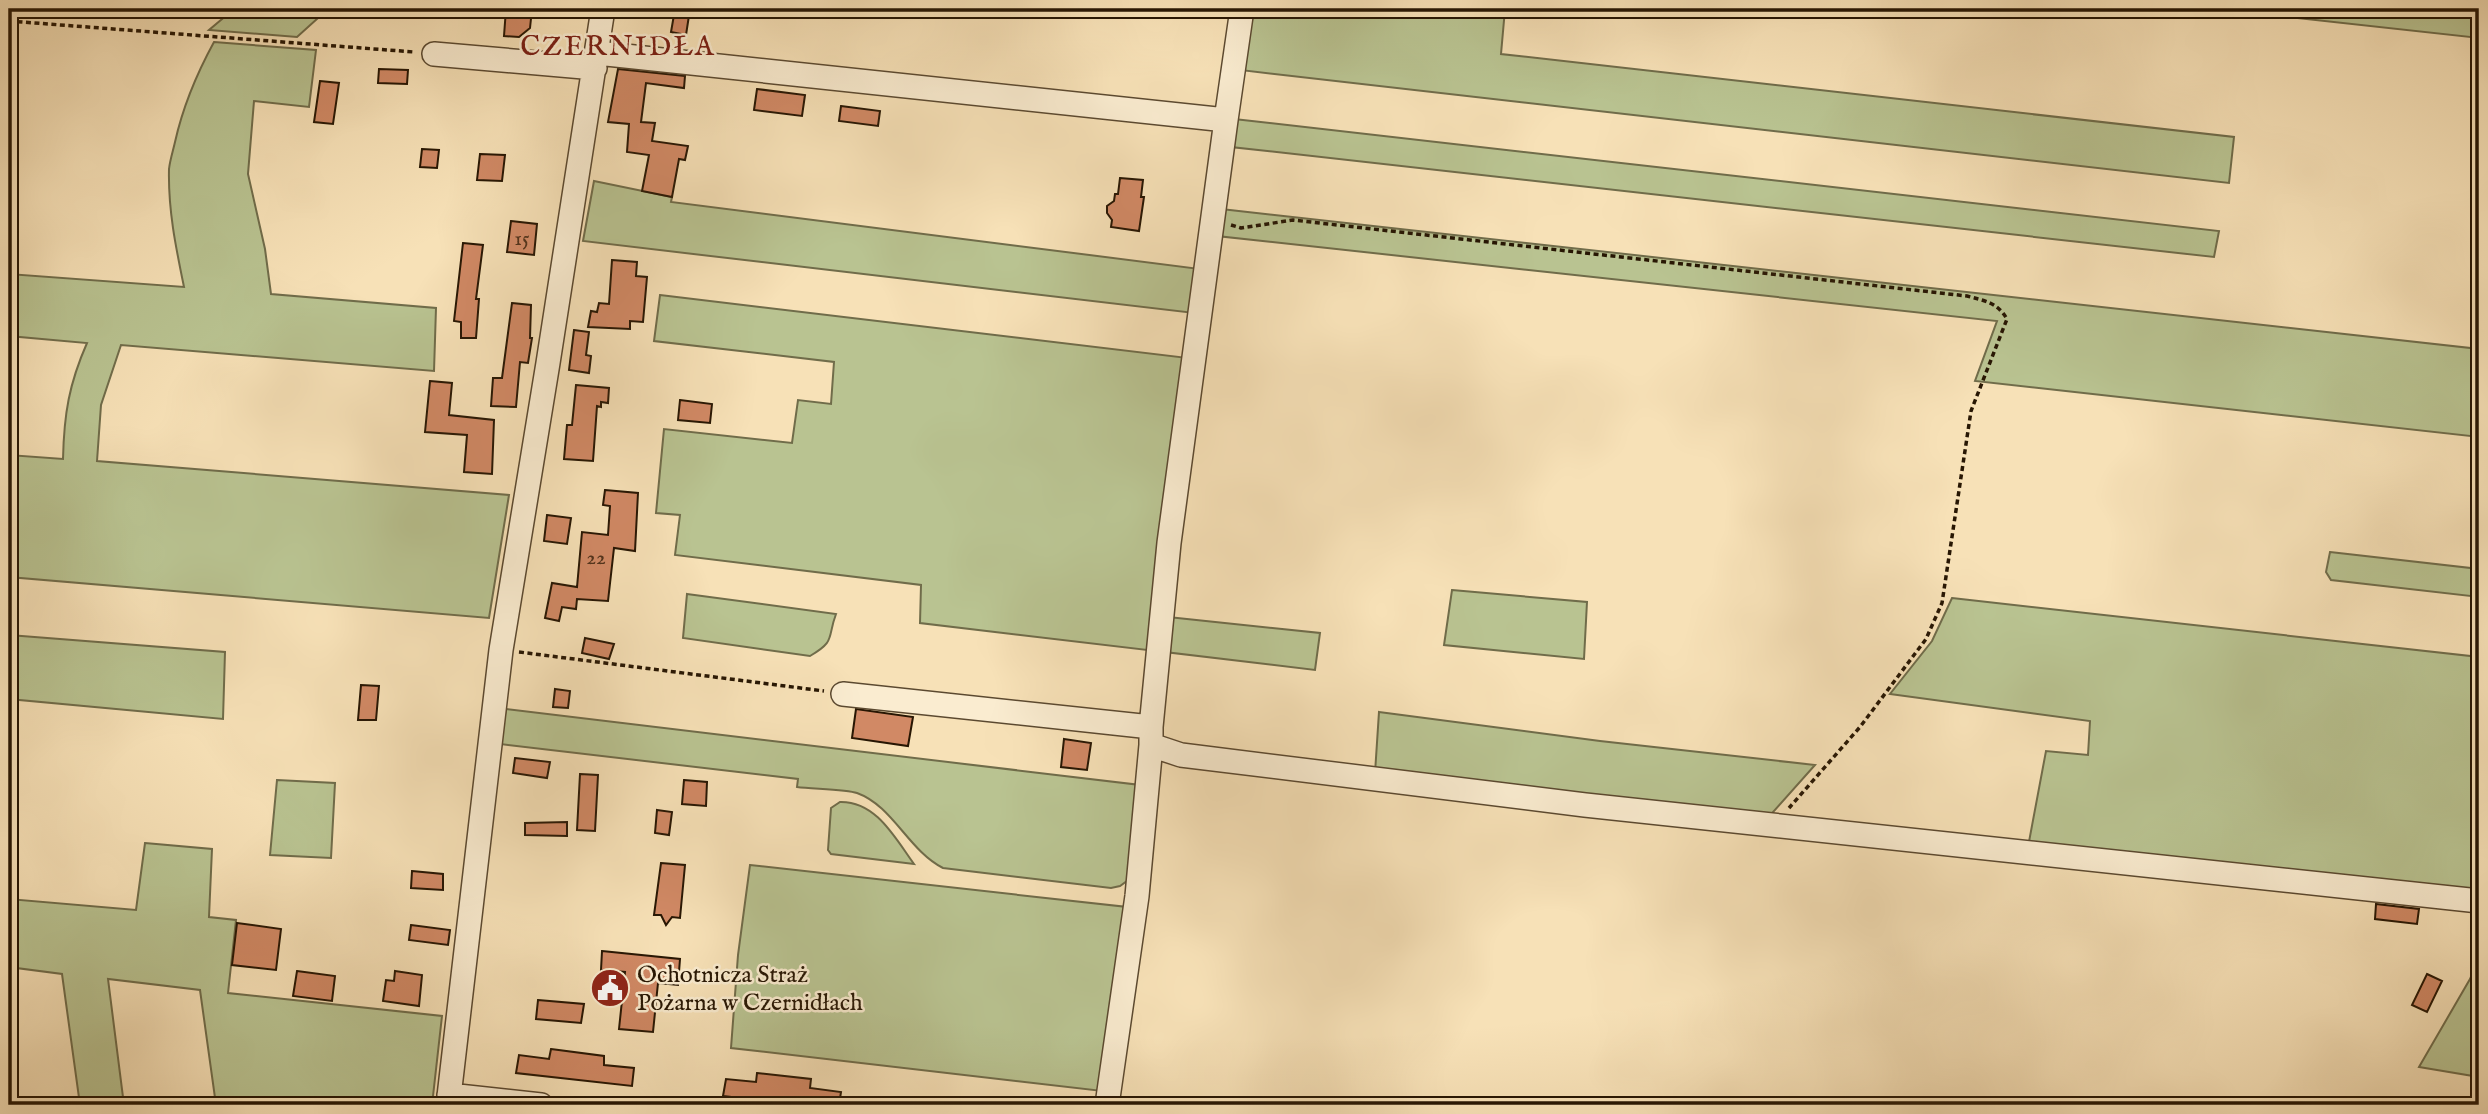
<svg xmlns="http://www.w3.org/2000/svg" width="2488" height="1114" viewBox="0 0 2488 1114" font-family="'IM FELL English',serif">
  <rect width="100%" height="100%" fill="#f7e1b7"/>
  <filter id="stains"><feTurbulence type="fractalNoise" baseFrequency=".00286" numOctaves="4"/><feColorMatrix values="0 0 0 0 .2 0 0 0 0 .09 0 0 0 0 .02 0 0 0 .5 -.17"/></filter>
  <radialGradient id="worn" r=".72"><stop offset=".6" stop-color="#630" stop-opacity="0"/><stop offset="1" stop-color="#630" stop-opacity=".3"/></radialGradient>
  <path fill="#b9c391" stroke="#706c4a" stroke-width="2" d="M234 9H328L297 37 209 30Z
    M1251 9H1505L1501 54 2234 137 2229 183 1240 70Z
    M2215 9H2479V38Z
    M214 42 316 50 309 107 254 101 248 174 265 249 271 294 436 308 434 371 121 345 101 405 97 461 509 495 489 618 9 577V455L63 459C64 414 69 384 87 343L9 336V274L184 287C176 248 168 210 169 169 170 160 173 151 175 142 183 106 196 75 214 42Z
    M1234 119 2219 231 2214 257 1231 147Z
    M594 181 672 197 671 202 1200 269 1194 313 583 241Z
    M1221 209 2479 349V437L1975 381 1997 321 1217 236Z
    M660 295 1188 358 1147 650 920 623 921 585 675 555 680 515 656 513 664 429 792 443 798 400 831 404 834 362 654 341Z
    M2330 552 2479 569V597L2331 580 2326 572Z
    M1452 590 1587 602 1584 659 1444 645Z
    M687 594 836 614C827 638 836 641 810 656L683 638Z
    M1952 598 2479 657V895L2028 847 2046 751 2088 755 2090 721 1890 694 1932 641Z
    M1168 617 1320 633 1315 670 1165 652Z
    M9 635 225 652 223 719 9 699Z
    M506 709 1140 785 1131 878 1120 886 1111 888 943 868C908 850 893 806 857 793 846 789 812 789 797 787L798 779 500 744Z
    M1379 712 1600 741 1815 765 1766 820 1375 773Z
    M277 780 335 783 331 858 270 855Z
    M840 802C876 801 895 838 914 864L831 854 828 850 831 808Z
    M145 843 212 849 209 917 236 920 228 993 442 1016 432 1105H216L200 990 108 979 124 1105H80L62 974 9 967V899L136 910Z
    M750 865 1127 907 1102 1091 731 1048 738 955Z
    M2479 956V1077L2419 1067 2470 979Z"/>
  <path fill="#d18965" stroke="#271603" stroke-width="2" d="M506 9H532L530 28 519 37 504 36Z
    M675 9H690L686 35 671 32Z
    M379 69 408 70 407 84 378 83Z
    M618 69 685 76 684 88 646 83 641 122 655 123 652 141 688 146 685 160 679 159 672 197 642 191 649 155 627 152 629 124 608 122Z
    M320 81 339 83 333 124 314 122Z
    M757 89 805 95 802 116 754 110Z
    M841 106 880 111 878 126 839 121Z
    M422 149 439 150 437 168 420 167Z
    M480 154 505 155 502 181 477 180Z
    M1120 178 1143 180 1141 197H1144L1139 231 1111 227 1112 220 1107 213V206L1114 201 1115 194H1118Z
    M511 221 537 224 534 255 507 252Z
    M463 243 483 245 476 299H479L476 338H461V322L454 321Z
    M612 260 637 262 636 276 647 277 643 322 630 321V329L588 327 591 311 597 312 599 303 609 304Z
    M512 303 531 305 530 338H532L528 363 520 362 516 407 491 406 493 378H502Z
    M574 330 589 332 586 355 591 356 589 373 569 370Z
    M430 381 452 383 449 415 494 420 492 474 464 472 467 435 425 432Z
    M576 385 609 388 608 403 601 402V407L597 406 593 461 564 459 567 425H572Z
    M680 400 712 404 710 423 678 420Z
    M605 490 638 493 635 551 614 548 608 601 577 599 576 609 562 607 559 621 545 618 552 583 577 587 582 532 608 535 610 506 603 505Z
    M547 515 571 518 567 544 544 541Z
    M585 638 614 644 609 659 582 653Z
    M361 685 379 686 376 720H358Z
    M555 689 570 691 568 708 553 707Z
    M856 709 913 717 908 746 852 738Z
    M1064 739 1091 743 1087 770 1061 767Z
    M515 758 550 762 547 778 513 773Z
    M580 774 598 775 595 831 577 830Z
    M684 780 707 782 706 806 682 804Z
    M657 810 672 812 669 835 655 833Z
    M567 822V836L525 835V823Z
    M661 863 685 865 680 918 672 917 666 925 661 915H654Z
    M412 871 443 874V890L411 888Z
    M2376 904 2419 909 2417 924 2375 919Z
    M237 923 281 929 276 970 232 965Z
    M411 925 450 930 448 945 409 940Z
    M602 951 680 959 678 985 658 983 653 1032 619 1029 625 972 601 970Z
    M297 971 335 976 332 1001 293 996Z
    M395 971 422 975 419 1006 383 1001 386 980 394 981Z
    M2427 974 2442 981 2427 1012 2412 1005Z
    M538 1000 584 1004 581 1023 536 1019Z
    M551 1049 604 1056V1065L634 1068 632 1086 516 1073 519 1055 549 1059Z
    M757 1073 811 1079 810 1088 841 1092 839 1105H800L723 1096 726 1079 756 1082Z"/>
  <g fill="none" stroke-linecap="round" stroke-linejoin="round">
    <g stroke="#5b4930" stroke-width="26">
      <path id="minor" d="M597 53 1226 120 1169 543 1151 727V745L1181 755 1585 805 2479 901
        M434 54 595 68
        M1226 120 1242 9
        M843 694 1151 727
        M449 1095 541 1105
        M448 1105 501 650 548 363 603 9
        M1107 1105 1137 896 1151 745"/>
    </g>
    <path stroke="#271603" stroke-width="3.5" stroke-dasharray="5 3.5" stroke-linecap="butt" d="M9 21 414 52
      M1231 225 1241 228 1293 220 1967 296C1985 301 1997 302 2007 319L1971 411 1942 603 1926 639 1860 727 1789 808
      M519 652 824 691"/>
    <use href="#minor" stroke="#faecd0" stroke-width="23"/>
  </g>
  <defs>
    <g id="civic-disc" transform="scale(2.0125)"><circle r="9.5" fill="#8f2418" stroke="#faecd0"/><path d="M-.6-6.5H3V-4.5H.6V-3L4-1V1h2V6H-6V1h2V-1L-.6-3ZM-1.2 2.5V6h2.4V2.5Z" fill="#fff"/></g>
  </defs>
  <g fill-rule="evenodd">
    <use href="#civic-disc" x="610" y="988"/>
  </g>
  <g text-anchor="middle" stroke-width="5" stroke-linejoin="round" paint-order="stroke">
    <g font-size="21" fill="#52331c">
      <text x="522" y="245">15</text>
      <text x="596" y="564">22</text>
    </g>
    <g font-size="24" fill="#271603" stroke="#faecd0" text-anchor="start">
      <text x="637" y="982">Ochotnicza Straż<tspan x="637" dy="28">Pożarna w Czernidłach</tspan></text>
    </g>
    <g font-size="28" letter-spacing="2" fill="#7a1f14" stroke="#faecd0">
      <text x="618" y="55">CZERNIDŁA</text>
    </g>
  </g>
  <rect width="2488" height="1114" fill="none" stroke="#f7e1b7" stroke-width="35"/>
  <rect x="10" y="10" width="2467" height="1093" fill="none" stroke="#271603" stroke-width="3.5"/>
  <rect x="18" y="18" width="2453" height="1079" fill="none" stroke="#271603" stroke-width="2"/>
  <rect width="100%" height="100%" filter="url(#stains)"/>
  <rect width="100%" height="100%" fill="url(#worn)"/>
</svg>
